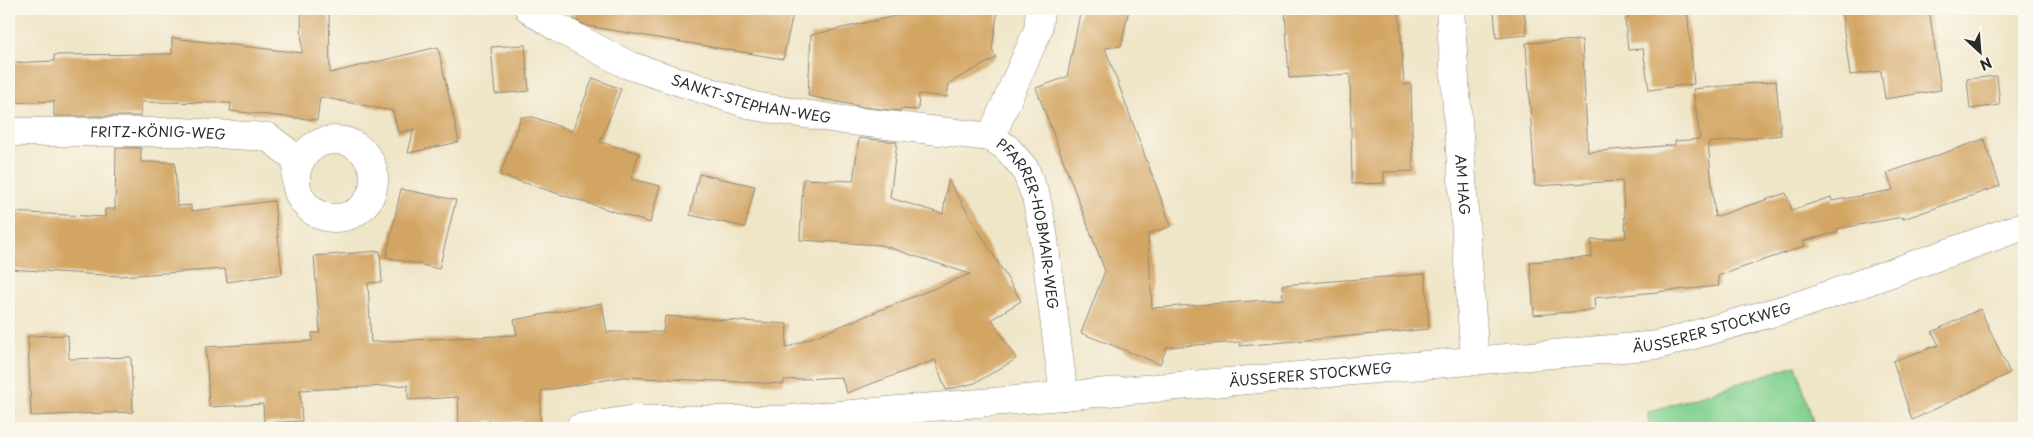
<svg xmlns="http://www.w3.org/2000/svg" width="2033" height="437" viewBox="0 0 2033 437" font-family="'Playpen Sans',sans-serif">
  <rect width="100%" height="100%" fill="#fbf7ec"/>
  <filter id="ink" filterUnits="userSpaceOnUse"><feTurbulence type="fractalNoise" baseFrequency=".02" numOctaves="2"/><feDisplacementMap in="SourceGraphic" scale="10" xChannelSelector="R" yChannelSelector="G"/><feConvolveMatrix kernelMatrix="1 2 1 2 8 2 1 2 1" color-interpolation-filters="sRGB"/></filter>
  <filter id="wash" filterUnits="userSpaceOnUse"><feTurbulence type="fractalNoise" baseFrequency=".0096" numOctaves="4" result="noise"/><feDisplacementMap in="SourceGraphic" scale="20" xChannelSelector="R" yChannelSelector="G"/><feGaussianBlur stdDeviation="1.12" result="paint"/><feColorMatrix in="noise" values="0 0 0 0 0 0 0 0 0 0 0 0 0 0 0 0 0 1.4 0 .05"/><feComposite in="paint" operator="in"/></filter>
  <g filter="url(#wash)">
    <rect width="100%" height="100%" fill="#efe5c7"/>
    <path fill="#82d190" stroke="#567e5e" d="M1796 365 1815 428H1649L1648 412Z"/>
    <g id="blocks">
      <path fill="#d3a564" d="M301 9H329L330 73 438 47 459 142 408 153 414 129 398 133 393 111 320 97 317 120 230 111 231 103 141 102V116H54V101L9 103V63L54 61V55L172 54V38L302 53Z
        M575 9H794L783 59 587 26 574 19Z
        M910 9H998L992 49 996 58 949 83 947 97 919 94 918 110 901 109 900 111 863 107 808 96 811 35 909 13Z
        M1081 9H1129L1121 46 1105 48 1171 226 1148 234 1152 308 1283 299 1282 285 1425 274 1429 329 1240 346V342L1167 347 1160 364 1081 333 1105 271 1036 88 1067 77Z
        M1310 9H1399L1404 85 1411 84 1413 171 1384 172V183L1352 184 1350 74 1289 78 1285 10Z
        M1494 9H1524L1527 35 1496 38Z
        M1627 9H1687L1694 84 1649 90 1643 49 1628 50 1625 19H1628Z
        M1841 9H1929L1941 90 1885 99 1881 71 1850 75Z
        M1582 40 1588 152 1675 145V141L1700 139 1693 89 1776 81 1781 135 1708 143 1715 217 1786 193 1792 210 1831 197 1832 201 1893 190 1887 173 1984 139 2000 186 1903 219 1902 217 1837 229 1838 232 1803 241 1805 246 1718 276 1719 286 1594 298 1595 310 1534 315 1530 262 1592 257 1591 240 1626 238 1622 181 1535 186 1526 43Z
        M525 45 529 91 495 94 491 47Z
        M1997 76 2000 105 1970 109 1967 79Z
        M593 78 621 89 600 142 639 153 631 179 660 186 650 223 500 175 521 117H533L572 131Z
        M859 138 897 142 890 198 943 214 948 180 1021 301 992 319 1016 359 975 383 946 390 935 360 847 393 841 377 784 380V384L623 377 541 391 540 422 487 421V425L459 427 458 397 408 400V385L300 390 302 421 264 423 263 404 209 407 206 347 312 341V333H320L314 256 380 251 382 282 368 283 371 342 517 335 514 320 602 303 607 332H663L665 316 787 324 786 348 970 274 881 245 800 240 803 179 853 181Z
        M116 148H141V162H175L177 206 191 205V211L274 201 282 274 227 282 225 269 120 276 9 269V212L105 217V209H115Z
        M699 174 755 186 745 227 690 215Z
        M401 189 456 200 439 269 386 257Z
        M1980 309 2010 373 1912 420 1893 361 1939 345 1932 332Z
        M68 335 69 359 131 357 133 412 31 416 28 336Z"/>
    </g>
  </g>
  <g filter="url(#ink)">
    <use href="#blocks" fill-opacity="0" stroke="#8d8879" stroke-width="1"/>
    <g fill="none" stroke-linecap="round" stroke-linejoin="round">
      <g stroke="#8d8879" stroke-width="29">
        <g id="minor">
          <path id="s1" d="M529 9 558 28 628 65 754 106 843 120 991 137 1007 148 1025 169 1036 197 1043 232 1064 396"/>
          <path id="s2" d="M1450 9 1475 361"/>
          <path id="s3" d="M9 132H181L268 137 299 161"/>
          <path d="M991 137 1038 30 1040 9"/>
          <circle cx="335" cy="179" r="39"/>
          <path id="s4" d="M579 428 629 420H781L1658 345 1803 304 2024 226"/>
        </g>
      </g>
      <use href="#minor" stroke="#fff" stroke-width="28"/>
    </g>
  </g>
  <g text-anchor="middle" stroke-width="4" stroke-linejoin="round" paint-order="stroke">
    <g font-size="14" fill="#2b2b2b" stroke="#fbf7ec">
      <text dy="5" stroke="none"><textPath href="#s1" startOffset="242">SANKT-STEPHAN-WEG</textPath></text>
      <text dy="5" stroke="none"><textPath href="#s3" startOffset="149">FRITZ-KÖNIG-WEG</textPath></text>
      <text dy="5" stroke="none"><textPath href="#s2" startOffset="176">AM HAG</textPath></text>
      <text dy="5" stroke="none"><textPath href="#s1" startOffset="585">PFARRER-HOBMAIR-WEG</textPath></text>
      <text dy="5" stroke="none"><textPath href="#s4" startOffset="1139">ÄUSSERER STOCKWEG</textPath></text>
      <text dy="5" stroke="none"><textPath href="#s4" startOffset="734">ÄUSSERER STOCKWEG</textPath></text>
    </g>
  </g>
  <rect width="2033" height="437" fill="none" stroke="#fbf7ec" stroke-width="30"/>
  <g transform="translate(1980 52) rotate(154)" stroke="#fbf7ec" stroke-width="4" paint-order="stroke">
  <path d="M0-4L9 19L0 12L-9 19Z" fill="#2b2b2b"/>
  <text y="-8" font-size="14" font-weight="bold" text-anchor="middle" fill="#2b2b2b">N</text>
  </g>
</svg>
